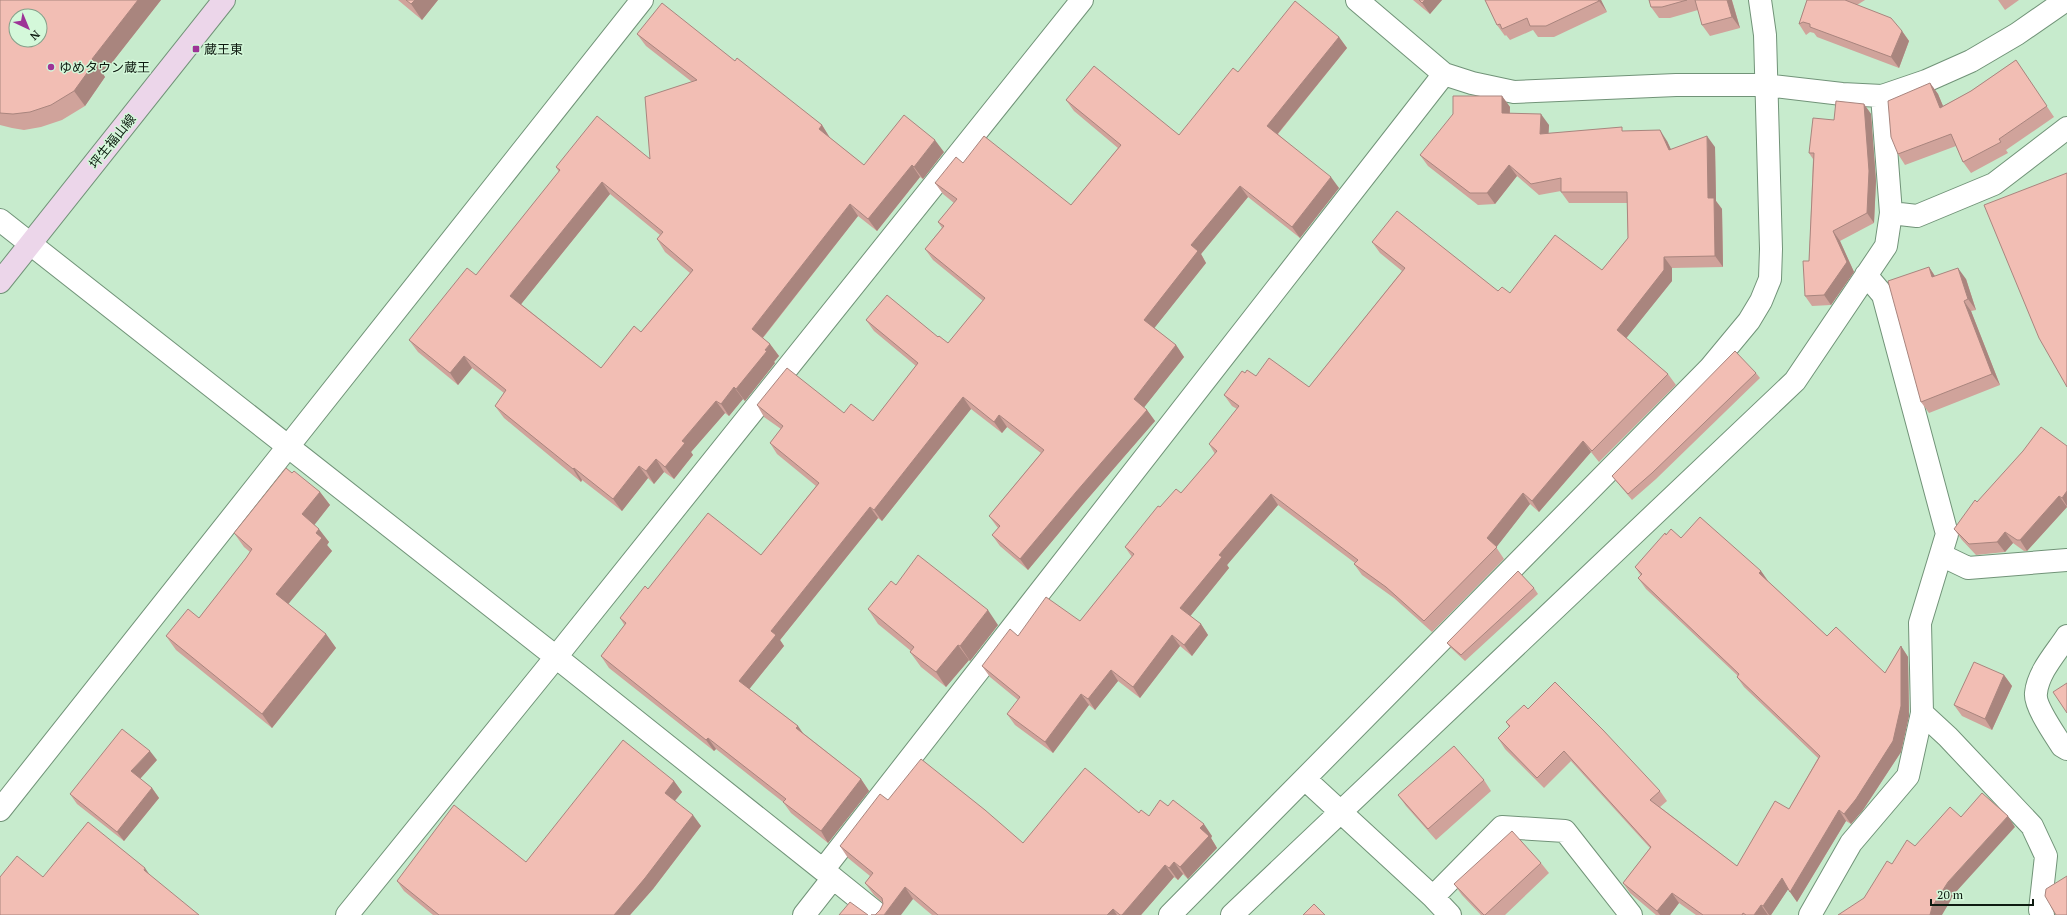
<svg xmlns="http://www.w3.org/2000/svg" width="2067" height="915" viewBox="0 0 2067 915" font-family="'PT Serif','Noto Sans JP',serif">
  <rect width="100%" height="100%" fill="#c7ebcd"/>
  <g fill="none" stroke-linecap="round" stroke-linejoin="round">
    <g stroke="#719378" stroke-width="24">
      <path id="minor" d="M1357 0 1444 74 1472 83 1514 92 1676 85H1765L1842 94 1882 96 1926 81 1971 61 2017 34 2066 0
        M1891 213 1917 216 1994 184 2067 128
        M0 220 556 657 833 878
        M1941 555 1968 568 2067 560
        M2067 636C2056 653 2038 672 2036 693 2034 705 2055 735 2062 746L2067 749
        M1922 713 1948 737 2032 826 2046 856 2040 910 2043 915
        M1306 780 1433 897 1450 915
        M823 870 1444 74
        M1433 897 1502 827 1565 831 1631 915
        M347 915 556 657 1082 0
        M804 915 833 878 879 915
        M1170 915 1710 368 1749 321 1761 301 1770 279 1771 249 1765 35 1760 0
        M1232 915 1795 381 1886 246 1891 213 1882 96
        M1810 915 1851 843 1908 776 1922 713 1920 623 1947 534 1883 295 1866 275"/>
    </g>
    <g stroke="#719378" stroke-width="24">
      <path id="tertiary" d="M0 810 642 0"/>
    </g>
    <g stroke="#719378" stroke-width="24">
      <path id="secondary" d="M0 282 224 0"/>
    </g>
    <use href="#minor" stroke="#fff" stroke-width="22"/>
    <use href="#tertiary" stroke="#fff" stroke-width="22"/>
    <use href="#secondary" stroke="#ecd6ea" stroke-width="22"/>
  </g>
  <path fill="#d0a39b" fill-rule="evenodd" d="M0 0H161L103 74 105 77 85 106 62 120 41 127 24 130 12 128 0 125Z
    M398 0H438L422 20Z
    M1413 0H1442L1430 14Z
    M1485 0H1601L1607 12 1554 37H1538L1533 30 1510 40 1506 35 1505 36 1497 25Z
    M1649 0H1732L1740 28 1710 36 1702 25 1698 10 1670 18H1659L1651 7Z
    M1807 0H1865L1857 5 1902 31 1909 41 1899 68 1817 37 1814 33 1810 32 1806 35 1799 24Z
    M1998 0H2019L2005 10Z
    M637 34 735 61 822 125 830 138 864 165 944 152 923 179 920 177 877 231 858 216 763 338 770 344 779 356 774 362 775 363 745 401 743 399 729 416 725 413 691 452 693 455 674 479 664 472 654 484 648 478 622 511 582 480 581 482 504 418 495 406 504 393 472 368 458 385 418 352 409 340 476 275 559 172 556 167 650 159 692 82 646 46ZM610 194 660 235 657 239 665 252 690 273 641 332 601 368 521 304Z
    M1339 37 1347 48 1278 134 1339 188 1300 238 1248 197 1201 254 1206 263 1154 328 1176 345 1184 357 1144 407 1147 410 1155 421 1084 503 1028 570 1000 546 992 535 998 528 989 516 1041 453 1007 427 1002 433 971 409 882 521 878 518 780 640 784 646 749 689 798 726 803 733 861 779 869 791 828 843 791 813 783 802 716 749 714 751 609 668 601 656 625 626 620 618 648 589 761 555 816 486 777 454 770 443 781 429 764 417 757 405 844 413 873 421 916 366 874 331 866 320 938 337 948 343 983 301 933 260 925 249 942 228 938 222 954 203 943 194 935 183 963 163 1071 205 1118 148 1074 111 1066 100 1179 135 1238 72Z
    M2016 60 2054 117 2006 150 2008 153 1971 173 1963 162 1956 146 1905 165 1898 154 1930 83 1938 94 1943 106 1971 91Z
    M1502 96 1510 107V113L1549 125 1548 133 1625 131 1667 141 1671 150 1715 147 1716 201 1722 209 1723 267 1672 268V281L1626 338 1668 374 1676 385 1599 462 1591 452 1539 512 1530 504 1496 547 1504 559 1432 632 1394 598 1362 575 1354 564 1355 563 1278 505 1227 565 1229 568 1190 616 1201 624 1208 635 1192 656 1180 646 1140 698 1118 681 1095 710 1089 705 1053 753 1015 725 1007 714 1018 700 990 677 982 666 1018 636 1080 621 1132 557 1125 547 1160 507 1181 493 1215 454 1209 444 1237 409 1232 406 1224 395 1245 373 1309 387 1402 271 1380 253 1372 242 1498 291 1510 293 1602 270 1628 238 1627 203H1569L1561 192V191L1539 195 1517 176 1495 204 1478 205 1428 166 1420 155Z
    M1864 104 1871 114 1876 181 1874 223 1840 241 1854 272 1831 305 1812 306 1805 296 1809 261 1813 159 1809 153 1834 120Z
    M1929 267 1935 276 1966 279 1976 310 1971 311 2000 385 1929 413 1921 402Z
    M1756 373 1760 378 1656 479 1632 500 1616 481 1612 476Z
    M2067 446V507L2027 551H2024L2013 543 2005 552 1976 555 1962 540 1954 529 1977 502Z
    M292 473 320 492 330 505 314 524 329 542 327 545 332 551 288 604 326 634 336 648 272 728 176 650 166 636 199 618 246 558 250 552 244 547 234 533Z
    M1666 535 1681 538 1761 571 1768 581 1827 636 1885 673 1901 646 1908 657 1909 716 1901 752 1863 810 1851 824 1846 821 1797 902 1788 889 1771 915H1696L1679 903 1670 915H1656L1630 893 1623 883 1650 848 1571 761 1544 788 1505 749 1498 738 1509 727 1506 722 1528 709 1660 791 1667 801 1660 807 1737 866 1789 809 1818 758 1744 687 1737 677 1738 676 1646 589 1638 578 1641 576 1635 567Z
    M896 585 998 625 970 661 969 660 946 687 921 667 910 652 911 651 878 624 868 609Z
    M1534 588 1538 594 1465 661 1451 648 1447 643Z
    M2004 675 2012 686 1992 730 1962 716 1954 705Z
    M157 760 140 779 152 788 159 798 124 841 77 804 70 794Z
    M1484 780 1491 791 1436 840 1406 806 1398 795Z
    M674 781 682 792 675 801 701 826 653 889 630 915H433L404 891 397 881 526 862Z
    M888 800 1023 843 1139 813 1149 816 1168 806 1212 836 1211 838 1217 848 1188 879 1183 874 1178 880 1174 877 1141 915H932L913 899 875 915 880 910 883 904V903L874 895 865 883 870 876 848 858 840 846Z
    M1541 863 1549 873 1505 915H1481L1462 895 1454 884Z"/>
  <path fill="#a9857e" d="M138 0H161L103 74 105 77 85 106 74 91 92 59Z
    M415 0H438L422 20 411 4Z
    M1425 0H1442L1430 14 1422 3Z
    M1598 0H1601L1607 12 1599 1Z
    M1727 0H1732V1L1740 28 1732 17Z
    M1902 31 1909 41 1899 68 1891 57Z
    M1339 37 1347 48 1275 137 1267 126Z
    M1930 83 1938 94 1948 118 1940 108Z
    M1502 96 1510 107 1509 124 1502 113Z
    M1864 104 1871 114 1876 181 1874 223 1867 213Z
    M1541 114 1549 125 1548 145 1540 134Z
    M822 125 830 138 819 129Z
    M1660 130 1667 141 1677 162 1669 150Z
    M1707 136 1715 147 1716 201 1722 209 1723 267 1715 256 1708 198Z
    M935 140 944 152 923 179 914 167Z
    M912 165 920 177 877 231 868 219Z
    M1509 165 1517 176 1495 204 1487 193Z
    M1331 177 1339 188 1300 238 1292 227Z
    M602 182 610 194 518 308 510 296Z
    M1240 186 1248 197 1201 254 1206 263 1152 331 1144 320 1191 245Z
    M850 204 858 216 760 341 752 329Z
    M1833 231 1840 241 1854 272 1831 305 1824 295Z
    M1664 257 1672 268V281L1624 341 1617 330Z
    M1929 267 1936 278 1932 277Z
    M1958 268 1966 279 1976 310 1968 299Z
    M1964 301 1971 311 2000 385 1992 374Z
    M770 344 779 356 774 362 775 363 745 401 736 389Z
    M1176 345 1184 357 1142 410 1134 399Z
    M464 356 472 368 458 385 450 373Z
    M734 387 743 399 729 416 721 404Z
    M963 397 971 409 882 521 874 510Z
    M716 401 725 413 691 452 693 455 674 479 665 467 682 441Z
    M1147 410 1155 421 1084 503 1028 570 1020 559 1076 492Z
    M999 415 1007 427 1002 433 994 422Z
    M1583 441 1591 452 1539 512 1532 501Z
    M656 459 664 472 654 484 646 471Z
    M639 466 648 478 622 511 613 499Z
    M574 468 582 480 581 482 573 469Z
    M2067 491V506L2062 498Z
    M320 492 330 505 312 528 302 514Z
    M1523 493 1530 504 1495 549 1487 538Z
    M1271 494 1278 505 1227 565 1229 568 1188 619 1180 608 1219 555Z
    M2059 496 2067 507 2027 551 2020 540Z
    M870 507 878 518 780 640 784 646 747 692 739 681 771 631Z
    M319 529 329 542 327 545 332 551 285 608 276 594 316 533Z
    M2005 532 2013 543 2005 552 1997 542Z
    M1761 571 1768 581 1766 583 1759 573Z
    M988 610 998 625 970 661 960 646Z
    M1201 624 1208 635 1192 656 1184 645Z
    M326 634 336 648 272 728 262 714Z
    M1172 635 1180 646 1140 698 1133 687Z
    M958 645 969 660 946 687 936 672Z
    M1901 646 1908 657 1909 716 1901 752 1863 810 1851 824 1844 814Z
    M1111 670 1118 681 1095 710 1088 699Z
    M2004 675 2012 686 1992 730 1985 719Z
    M1081 694 1089 705 1053 753 1045 742Z
    M798 726 806 738 796 728Z
    M708 738 716 749 714 751 706 740Z
    M150 751 157 760 138 781 131 771Z
    M861 779 869 791 828 843 821 831Z
    M674 781 682 792 672 804 665 793Z
    M152 788 159 798 124 841 117 832Z
    M1839 810 1846 821 1797 902 1790 892Z
    M693 815 701 826 653 889 630 915H614Z
    M2008 816 2015 827 1955 893 1942 915H1930L1932 907 1948 882Z
    M1204 824 1212 836 1211 838 1217 848 1188 879 1180 867 1200 828Z
    M1174 862 1183 874 1178 880 1169 868Z
    M1165 865 1174 877 1141 915H1122Z
    M145 868 154 881 144 870Z
    M1782 878 1789 888 1771 915H1769L1763 906Z
    M905 887 913 899 901 915H884Z
    M1672 893 1679 903 1670 915H1660L1657 911Z
    M1761 905 1768 915H1754Z
    M1113 909 1117 915H1107Z"/>
  <path fill="#f2beb4" stroke="#a9857e" fill-rule="evenodd" d="M0 0H138L92 59 95 62 74 91 51 105 30 112 13 114 0 113ZM16 16H40V40H16Z
    M406 0H415L411 4Z
    M1419 0H1425L1422 3Z
    M1485 0H1598L1599 1 1546 26H1530L1527 18 1502 29 1500 24 1497 25Z
    M1649 0H1687L1662 7H1651Z
    M1695 0H1727L1732 17 1702 25Z
    M1807 0H1845L1891 18 1902 31 1891 57 1810 27V24L1803 22 1799 24Z
    M1295 1 1339 37 1267 126 1331 177 1292 227 1240 186 1191 245 1198 251 1144 320 1176 345 1134 399 1147 410 1076 492 1020 559 992 535 1000 526 989 516 1044 450 999 415 994 422 963 397 874 510 870 507 771 631 776 635 739 681 798 726 796 728 861 779 821 831 783 802 786 799 708 738 706 740 601 656 626 623 620 618 645 586 648 589 708 513 761 555 819 483 770 443 783 426 757 405 787 368 844 413 851 404 873 421 918 363 866 320 887 295 938 337 939 336 948 343 985 298 925 249 944 226 938 222 957 199 935 183 956 157 963 163 984 136 1071 205 1121 145 1066 100 1094 66 1179 135 1233 68 1238 72Z
    M662 3 735 61 737 58 822 125 819 129 864 165 904 115 935 140 914 167 912 165 868 219 850 204 752 329 770 344 765 350 767 351 736 389 734 387 721 404 716 401 682 441 685 443 665 467 656 459 646 471 639 466 613 499 574 468 573 469 495 406 506 390 464 356 450 373 409 340 467 268 476 275 560 170 556 167 597 116 650 159 645 97 697 80 637 34ZM602 182 663 232 657 239 693 270 641 332 634 326 601 368 510 296Z
    M2016 60 2047 106 1999 139 2001 142 1963 162 1951 134 1898 154 1891 137 1888 101 1930 83 1940 108 1971 91Z
    M1453 96H1502V113L1541 114 1540 134 1622 127V131L1660 130 1669 150 1707 136 1708 198H1714L1715 256 1664 257V270L1617 330 1668 374 1592 451 1583 441 1532 501 1523 493 1487 538 1497 547 1424 621 1386 587 1354 564 1358 560 1271 494 1219 555 1222 557 1180 608 1201 624 1184 645 1172 635 1133 687 1111 670 1088 699 1081 694 1045 742 1007 714 1020 697 982 666 1010 629 1018 636 1046 597 1080 621 1134 554 1125 547 1158 506 1160 507 1176 489 1181 493 1217 451 1209 444 1239 406 1224 395 1242 371 1245 373 1247 370 1256 376 1269 358 1309 387 1405 268 1372 242 1397 211 1498 291 1502 287 1510 293 1555 235 1602 270 1628 238 1627 192H1561V178L1531 184 1509 165 1487 193H1470L1420 155 1453 114Z
    M1836 101 1864 104 1869 171 1867 213 1833 231 1847 262 1824 295 1805 296 1803 261H1809L1814 153H1809L1813 118 1834 120Z
    M2067 173V387L2039 338 1984 205Z
    M1929 267 1932 277 1958 268 1968 299 1964 301 1992 374 1921 402 1888 281Z
    M1735 351 1756 373 1652 473 1628 494 1612 476Z
    M2041 427 2067 446V491L2062 498 2059 496 2020 540H2017L2005 532 1997 542 1969 544 1954 529 1975 500 1977 502 2023 451Z
    M286 468 292 473 294 471 320 492 302 514 319 529 316 533 322 538 276 594 326 634 262 714 166 636 188 609 199 618 246 558 252 549 234 533Z
    M1700 517 1761 571 1759 573 1827 636 1836 627 1885 673 1901 646V706L1893 741 1856 799 1844 814 1839 810 1790 892 1782 878 1763 906 1761 905 1754 915H1746L1743 913 1742 915H1703L1672 893 1657 911 1623 883 1651 847 1564 751 1537 778 1498 738 1510 726 1506 722 1524 705 1528 709 1555 682 1603 730 1660 791 1650 800 1737 866 1775 801 1789 809 1820 756 1737 677 1739 674 1638 578 1642 574 1635 567 1665 533 1666 535 1671 529 1681 538Z
    M918 555 988 610 960 646 958 645 936 672 910 652 914 647 868 609 891 581 896 585Z
    M1518 571 1534 588 1461 655 1447 643Z
    M1974 662 2004 675 1985 719 1954 705Z
    M2067 683V713L2053 692Z
    M122 729 150 751 131 771 152 788 117 832 70 794Z
    M623 740 674 781 665 793 693 815 645 878 614 915H439L397 881 454 805 526 862Z
    M1454 746 1484 780 1428 829 1398 795Z
    M921 759 985 810 1023 843 1085 768 1139 813 1141 810 1149 816 1160 800 1168 806 1173 800 1204 824 1200 828 1209 836 1180 867 1174 862 1169 868 1165 865 1122 915H1120L1113 909 1107 915H938L905 887 884 915H871H875L880 910 883 904 882 898 865 883 873 873 840 846 880 794 888 800Z
    M1982 793 2008 816 1948 882 1932 907 1930 915H1838L1864 898 1887 861 1892 864 1907 840 1915 846 1950 807 1961 817Z
    M88 822 145 868 144 870 199 915H0V877L17 856 43 877Z
    M1512 831 1541 863 1485 915H1484L1454 884Z
    M2067 876V915H2056L2045 896 2046 889Z
    M850 902 868 915H839Z
    M1314 904 1325 915H1303Z"/>
  <g fill="#9d3497" stroke="#d4f8da" stroke-width="1.5">
    <rect x="192" y="45" width="8" height="8" rx="2"/>
    <circle cx="51" cy="67" r="4"/>
  </g>
  <g text-anchor="middle" stroke-width="3" stroke-linejoin="round" paint-order="stroke">
    <g font-size="13" fill="#0e1b11" stroke="#d4f8da" text-anchor="start">
      <text x="204" y="54">蔵王東</text>
      <text x="59" y="72">ゆめタウン蔵王</text>
    </g>
    <g font-size="13" fill="#0e1b11" stroke="#d4f8da">
      <text transform="translate(112 141) rotate(-51)" y="5">坪生福山線</text>
    </g>
  </g>
  <g transform="translate(28 28) rotate(136)"><circle r="19" fill="#d4f8da" stroke="#85a08a"/>
  <path d="M0-3L7 15L0 10L-7 15Z" fill="#9d3497"/>
  <text y="-6" font-size="11" font-weight="bold" text-anchor="middle" fill="#0e1b11">N</text>
  </g>
  <path d="M1931 899v6h102v-6" fill="none" stroke="#0e1b11" stroke-width="2"/>
  <text x="1937" y="899" font-size="12" fill="#0e1b11" stroke="#d4f8da" stroke-width="3" paint-order="stroke">20 m</text>
</svg>
